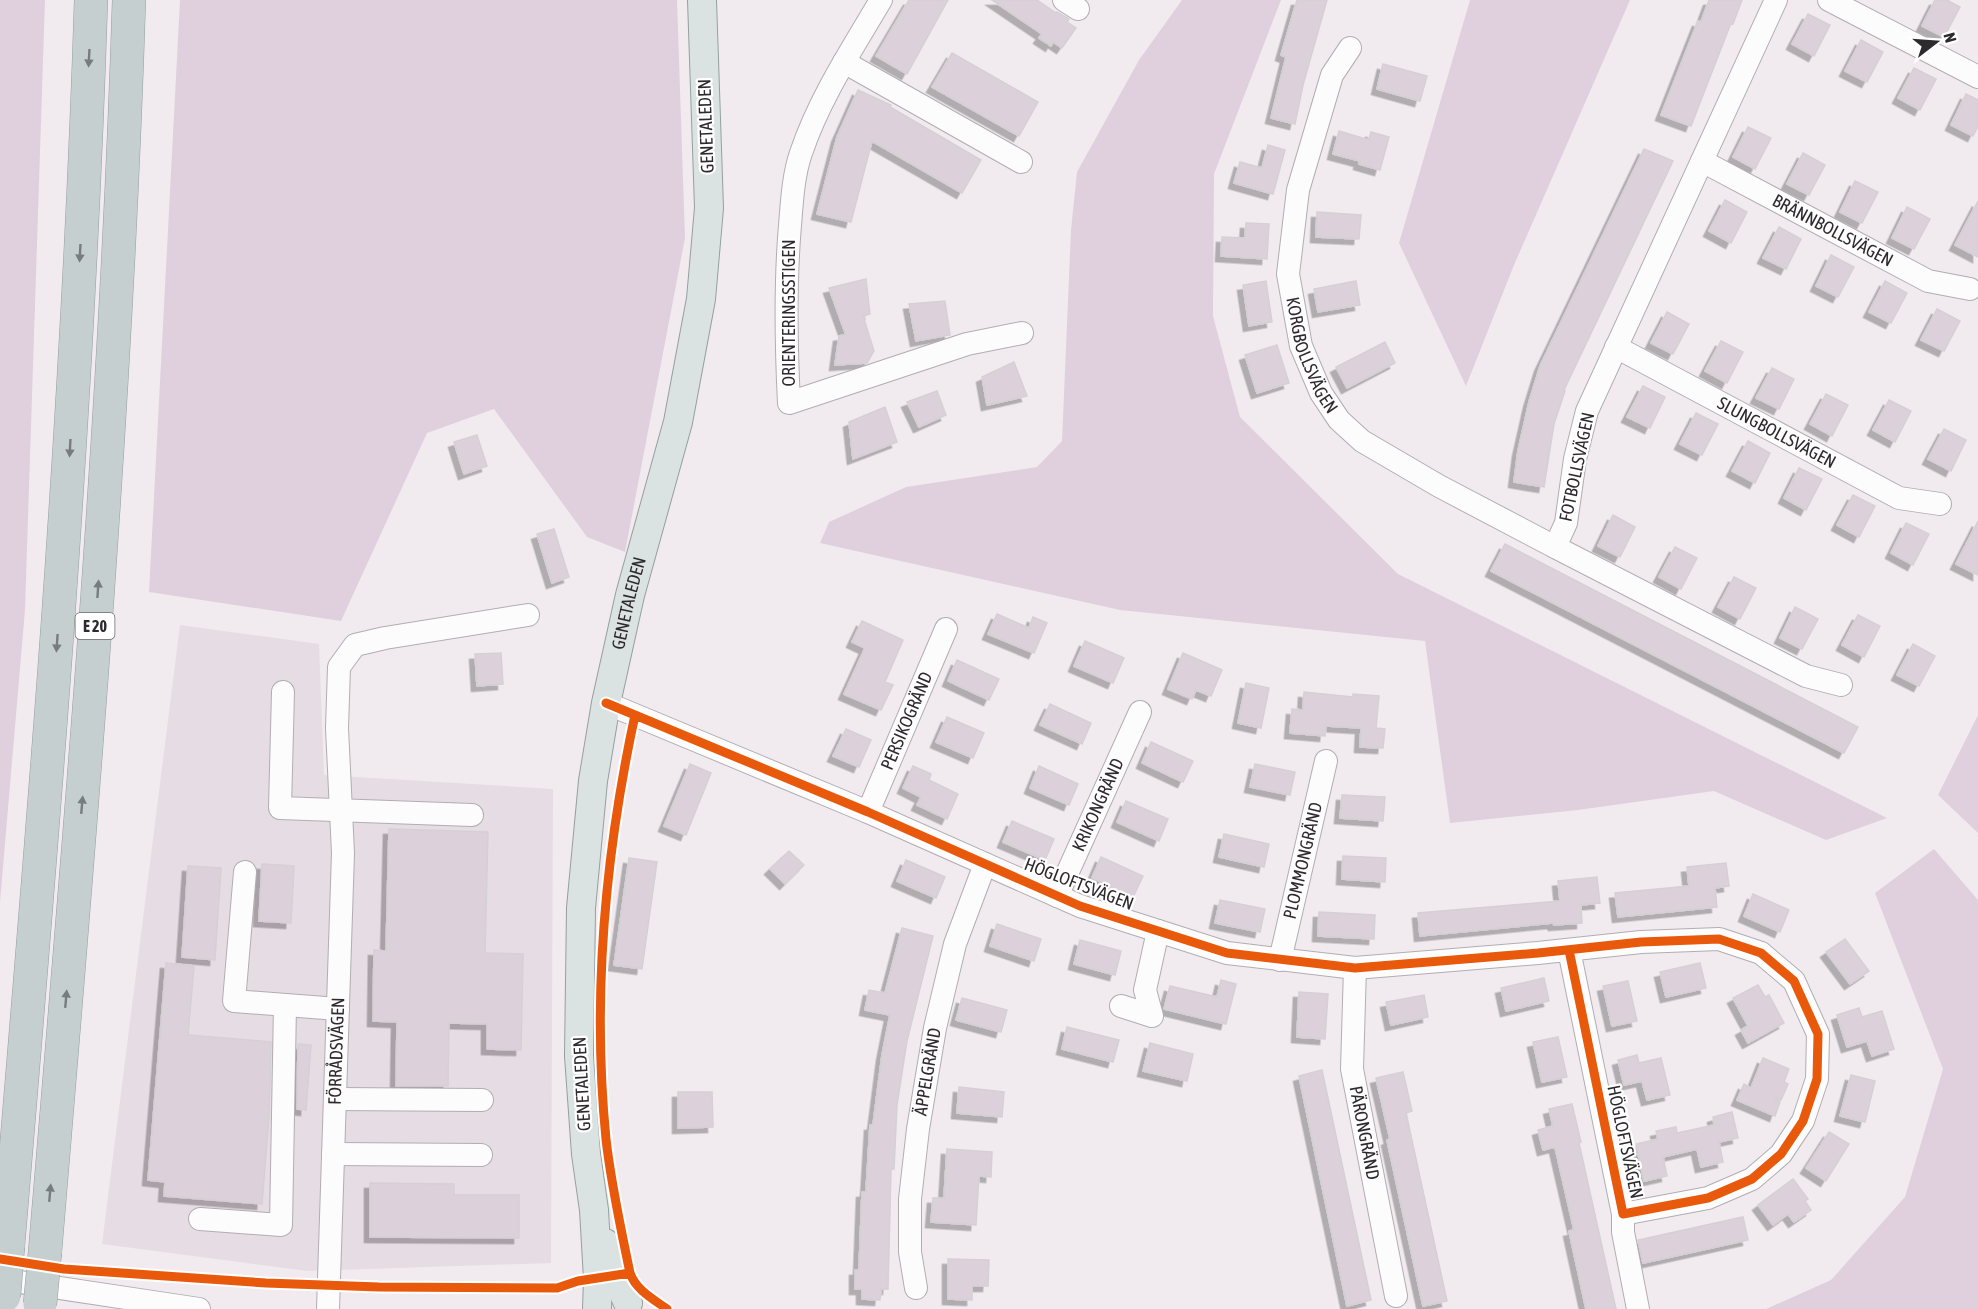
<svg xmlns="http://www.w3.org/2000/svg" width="1978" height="1309" viewBox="0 0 1978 1309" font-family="'Asap Condensed',sans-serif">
  <defs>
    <filter id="shadow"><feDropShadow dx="-5.5" dy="5.5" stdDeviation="0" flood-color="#0004"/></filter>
  </defs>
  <rect width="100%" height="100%" fill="#f1ebf0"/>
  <path fill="#e6dce4" d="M180 625 319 644 324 775 553 789 551 1263 307 1271 102 1244Z"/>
  <path fill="#e0d0dd" d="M0 0H45L25 610 0 902Z
    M180 0H677L685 238 625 552 587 537 494 409 427 433 341 621 149 592Z
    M1182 0H1281L1214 174 1213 316 1240 417 1398 574 1887 818 1826 840 1714 791 1578 810 1450 823 1425 641 1120 610 820 543 829 522 906 487 1037 467 1062 441 1071 230 1077 172 1139 60Z
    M1470 0H1630L1514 265 1466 386 1399 243Z
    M1978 715V833L1938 795Z
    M1934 849 1978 900V1309H1766L1831 1280 1905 1197 1943 1069 1875 893Z"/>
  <path fill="#dcd1da" stroke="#d5d0d4" stroke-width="1.5" filter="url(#shadow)" d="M909 0H948L907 74 876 56Z
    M992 0H1037L1056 13 1057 12 1069 19 1067 22 1076 28 1062 48 1053 42 1051 46 1039 38 1042 34Z
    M1297 0H1327L1303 85 1295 124 1271 118 1286 57 1281 55Z
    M1709 0H1742L1733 24 1731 23 1691 126 1661 115 1698 21 1701 22Z
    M1935 0H1947L1960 7 1944 37 1922 26Z
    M1808 14 1830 25 1814 56 1792 44Z
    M1861 40 1883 52 1867 82 1845 71Z
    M952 53 1038 102 1019 136 932 87Z
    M1383 64 1427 76 1420 101 1377 89Z
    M1914 68 1936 79 1920 110 1898 98Z
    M858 90 891 105 890 107 981 160 962 193 872 141 851 222 817 214 837 137Z
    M1966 94 1978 100V126L1973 136 1951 125Z
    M1748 127 1771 138 1755 169 1733 157Z
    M1339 131 1369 140 1371 132 1389 137 1380 170 1359 164 1360 161 1333 154Z
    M1268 145 1285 150 1273 194 1234 183 1240 162 1262 168Z
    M1644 149 1673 161 1564 390 1565 391 1554 424 1544 487 1514 482 1518 451 1529 402 1540 366Z
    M1803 153 1825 165 1809 195 1787 184Z
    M1855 181 1878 192 1862 223 1840 212Z
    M1725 200 1747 212 1731 243 1709 231Z
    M1978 201V257L1955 245Z
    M1907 207 1930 219 1914 249 1892 238Z
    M1317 212 1361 215 1359 239 1316 237Z
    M1246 223 1269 224 1267 259 1221 256 1222 237 1245 238Z
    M1779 227 1801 239 1786 269 1763 258Z
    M1831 255 1854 267 1838 297 1816 286Z
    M866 279 870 314 863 316 874 351 867 363 835 365 839 336 846 335 829 288Z
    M1266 281 1272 322 1249 326 1243 285Z
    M1356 281 1360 305 1318 312 1314 289Z
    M1885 281 1907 293 1891 323 1869 312Z
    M945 301 950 335 916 341 909 304Z
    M1937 309 1960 321 1944 351 1921 340Z
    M1667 312 1689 324 1673 354 1651 343Z
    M1721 341 1743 352 1727 383 1705 371Z
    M1385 342 1395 363 1347 388 1336 367Z
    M1277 345 1289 383 1257 393 1245 355Z
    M1014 362 1027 396 987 405 982 377Z
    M1772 368 1794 379 1779 409 1756 398Z
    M1643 386 1665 397 1650 428 1627 417Z
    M937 391 946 415 919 427 907 402Z
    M1826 394 1848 405 1832 436 1810 424Z
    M1889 400 1911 411 1895 442 1873 430Z
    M885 407 897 442 853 459 849 422Z
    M1696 413 1718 424 1702 455 1680 444Z
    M1944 429 1966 440 1951 471 1928 459Z
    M477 435 487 466 464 474 454 442Z
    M1748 441 1770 453 1755 483 1732 471Z
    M1799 468 1822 479 1806 510 1784 498Z
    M1853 495 1875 506 1859 537 1837 525Z
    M1613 515 1635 527 1620 557 1598 546Z
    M1978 521V575L1956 564Z
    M1906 523 1929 534 1913 565 1891 553Z
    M554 529 569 577 552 583 537 534Z
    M1505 544 1858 727 1844 753 1491 571Z
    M1675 547 1697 558 1681 589 1659 577Z
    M1734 577 1756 588 1740 619 1718 607Z
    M1795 607 1818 619 1802 649 1780 638Z
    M997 614 1029 628 1033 617 1047 623 1034 653 988 634Z
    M1858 615 1880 626 1864 657 1842 645Z
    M862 621 903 640 885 682 893 685 881 710 844 694 865 648 852 642Z
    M1085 641 1124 658 1113 683 1074 666Z
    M1913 644 1935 656 1919 686 1897 675Z
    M501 653 503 684 477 686 475 654Z
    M1183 653 1222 670 1211 696 1196 690 1192 699 1168 689Z
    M957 660 999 679 989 700 948 681Z
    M1246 683 1269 688 1261 728 1238 723Z
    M1304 692 1353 697V694L1379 696 1376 728 1385 729 1383 748 1360 747 1361 728 1326 726 1325 736 1290 733 1292 709 1303 710Z
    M1050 704 1091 723 1082 744 1040 725Z
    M947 717 984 733 973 758 936 742Z
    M846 729 871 740 859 767 833 756Z
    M1151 742 1193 761 1183 782 1142 763Z
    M690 764 711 773 686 835 664 826Z
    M1255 764 1295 772 1290 795 1250 787Z
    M913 766 931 774 929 780 958 794 947 819 917 805 921 797 903 788Z
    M1039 766 1078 784 1069 805 1030 788Z
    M1342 795 1385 797 1383 821 1340 818Z
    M1126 801 1168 819 1159 841 1117 822Z
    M1012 821 1054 839 1045 860 1003 842Z
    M389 829 488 832 485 953 523 954 521 1050 487 1049V1024L449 1023 448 1086H396L397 1022 373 1021 374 950 386 951Z
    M1224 834 1269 844 1264 867 1219 857Z
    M789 851 804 865 785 884 770 869Z
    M1343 856 1386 858 1385 882 1342 879Z
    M1101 857 1143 876 1133 897 1092 878Z
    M629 858 657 862 642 969 614 965Z
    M906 860 945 877 936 898 897 881Z
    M1726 863 1729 886 1715 888 1717 907 1618 917 1615 893 1689 886 1687 867Z
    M262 864 294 866 291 923 259 921Z
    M188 866 221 868 215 960 182 957Z
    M1597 877 1600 903 1581 905 1582 923 1554 925 1553 923 1420 936 1418 913 1560 901 1558 881Z
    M1753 894 1789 910 1780 932 1744 916Z
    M1220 900 1265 909 1260 932 1215 923Z
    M1319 912 1375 915 1374 939 1318 936Z
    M997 924 1041 939 1034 961 990 946Z
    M902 928 933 936 907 1041 897 1105 894 1169H891L888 1289H881L880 1300 862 1299V1289H855V1270H859L862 1192H866L870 1125H873L882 1055 890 1015 865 1010 869 990 885 993Z
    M1845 939 1869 971 1850 984 1826 952Z
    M1080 940 1121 951 1115 975 1074 964Z
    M166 963 194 966 188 1035 271 1042 269 1117 262 1204 164 1196 165 1182 148 1180Z
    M1700 963 1706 988 1666 997 1660 972Z
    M1544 978 1549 1001 1506 1011 1501 988Z
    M1221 980 1236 984 1226 1024 1164 1009 1170 986 1217 997Z
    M1628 981 1637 1021 1612 1026 1603 986Z
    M1758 985 1765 997 1769 995 1784 1023 1748 1043 1741 1030 1748 1026 1733 998Z
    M1299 992 1328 994 1325 1039 1297 1037Z
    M1424 995 1428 1017 1391 1025 1386 1002Z
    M962 998 1007 1010 1001 1032 956 1020Z
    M1859 1008 1862 1017 1882 1011 1894 1049 1872 1056 1867 1041 1847 1047 1837 1015Z
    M1067 1027 1119 1040 1113 1062 1062 1049Z
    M1558 1037 1567 1077 1542 1082 1533 1042Z
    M1150 1043 1193 1054 1187 1081 1143 1071Z
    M298 1044 311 1045 306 1110 297 1109Z
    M1637 1055 1639 1063 1661 1058 1670 1095 1647 1100 1642 1081 1624 1085 1618 1060Z
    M1763 1058 1789 1069 1784 1082 1788 1084 1781 1100 1774 1098 1780 1102 1775 1116 1737 1100 1744 1084 1751 1088Z
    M1322 1070 1371 1300 1347 1306 1299 1076Z
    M1403 1072 1412 1111 1406 1113 1447 1301 1423 1306 1387 1140 1390 1139 1376 1078Z
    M1851 1075 1875 1081 1865 1122 1840 1116Z
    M959 1087 1004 1092 1002 1117 957 1113Z
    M678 1092H712L713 1127 678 1128Z
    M1572 1104 1581 1142 1579 1143 1616 1309H1586L1569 1231 1574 1230 1555 1147 1543 1150 1538 1130 1553 1126 1549 1109Z
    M1732 1112 1738 1138 1719 1142 1723 1162 1701 1167 1697 1149 1663 1157 1667 1176 1644 1181 1636 1144 1658 1139 1656 1131 1676 1127 1677 1133 1714 1125 1713 1117Z
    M1829 1132 1849 1144 1826 1181 1806 1168Z
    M947 1149 992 1152 991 1177 979 1176 976 1225 931 1222 933 1198H944Z
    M1793 1179 1808 1199 1805 1201 1811 1210 1794 1222 1788 1214 1773 1225 1758 1205Z
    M370 1183 454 1184V1195H519V1238L370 1237Z
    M1743 1217 1748 1240 1643 1263 1638 1240Z
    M948 1259 989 1260 988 1286H972V1300L948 1299Z"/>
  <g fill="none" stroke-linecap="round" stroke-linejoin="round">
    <g stroke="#b2adb1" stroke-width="24">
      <g id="minor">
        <path d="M881 0C852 49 819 99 801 153 793 176 792 202 790 225 785 284 786 344 789 403L967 344 1022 333"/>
        <path d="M1064 0 1078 9"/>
        <path d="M1776 0 1587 411 1575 459 1566 523 1555 547 1806 676 1841 685"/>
        <path d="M1829 0 1978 77"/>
        <path id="s1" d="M1350 48 1332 75 1298 190 1288 274 1301 346 1321 393 1339 420 1362 441 1439 486 1555 547"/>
        <path d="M844 62 1021 162"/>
        <path id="s2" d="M1702 161 1928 281 1970 289"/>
        <path id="s3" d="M1616 347 1899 498 1940 504"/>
        <path d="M283 692 280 808 472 815"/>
        <path d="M606 703 868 812 1080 906 1227 953 1355 968 1538 953 1641 942 1719 939 1761 953 1794 981 1818 1034 1817 1079 1803 1121 1781 1154 1752 1179 1708 1198 1623 1214 1569 950"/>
        <path id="s4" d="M868 812 946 629"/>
        <path d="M245 872 234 1001 338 1009"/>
        <path id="s5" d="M1057 896 1140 712"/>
        <path id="s6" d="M1280 960 1326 761"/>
        <path id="s7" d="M1355 968 1352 1069 1396 1296"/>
        <path d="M1121 1006 1152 1016 1145 990 1158 931"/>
        <path d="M335 1099 482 1100"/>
        <path d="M333 1154 481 1155"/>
        <path d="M1623 1214V1232L1638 1309"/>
        <path d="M200 1219 281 1225 285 1005"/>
        <path d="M0 1279 199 1309"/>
        <path id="s8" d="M916 1288 910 1252V1199L918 1129 935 1028 955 944 985 864"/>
        <path id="s9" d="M328 1309 343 853 337 728 339 667 355 645 385 638 528 615"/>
      </g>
    </g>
    <g stroke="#959fa0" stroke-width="30">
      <g id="major">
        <path d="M605 1243 616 1276 628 1303"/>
        <path id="s10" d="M597 1309 598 1279 594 1210 586 1154 579 1056 581 908 593 781 606 703 630 595 678 422 701 299 709 208 702 0"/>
      </g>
    </g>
    <g stroke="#959fa0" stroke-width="34">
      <path id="highway" d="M8 1246C43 832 78 416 91 0
        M45 1252C80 835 116 418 129 0"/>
    </g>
    <use href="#minor" stroke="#fdfcfd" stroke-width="22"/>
    <use href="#major" stroke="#dbe2e2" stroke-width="28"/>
    <use href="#highway" stroke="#c5cfd0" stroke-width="33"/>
    <g stroke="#959fa0" stroke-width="34" stroke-linecap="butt">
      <path id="highway-bridge" d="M4 1296 8 1246
        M40 1304 45 1252"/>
    </g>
    <use href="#highway-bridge" stroke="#c5cfd0" stroke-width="33"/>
    <g stroke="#fff" stroke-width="13">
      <path id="cycleway" d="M606 703 868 812 1080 906 1227 953 1355 968 1538 953 1641 942 1719 939 1761 953 1794 981 1818 1034 1817 1079 1803 1121 1781 1154 1752 1179 1708 1198 1623 1214 1569 950
        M635 715C605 854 592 998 606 1139 611 1184 621 1229 630 1273 636 1290 653 1299 667 1309
        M0 1259 64 1269 266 1283 379 1287 557 1288 578 1281 630 1273"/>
    </g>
    <use href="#cycleway" stroke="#e8590c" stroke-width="9"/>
  </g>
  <defs><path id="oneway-solid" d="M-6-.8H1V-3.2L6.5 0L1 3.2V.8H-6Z" transform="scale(1.5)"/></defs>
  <g fill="#797c7e">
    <use href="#oneway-solid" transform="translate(89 58) rotate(93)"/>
    <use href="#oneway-solid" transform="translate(80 253) rotate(93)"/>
    <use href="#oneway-solid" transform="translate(70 448) rotate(93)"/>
    <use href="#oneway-solid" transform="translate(98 589) rotate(-86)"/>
    <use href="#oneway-solid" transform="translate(57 643) rotate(94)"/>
    <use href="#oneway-solid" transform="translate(82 805) rotate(-85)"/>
    <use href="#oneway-solid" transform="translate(66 999) rotate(-85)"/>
    <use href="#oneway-solid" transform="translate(50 1193) rotate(-85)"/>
  </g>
  <g text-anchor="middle" stroke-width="4.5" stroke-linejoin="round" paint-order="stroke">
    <rect fill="#fff" stroke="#6c696b" stroke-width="1.5" x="75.5" y="613" width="39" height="26" rx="4.5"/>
    <g font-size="16" font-weight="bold" fill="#2d292c">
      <text x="95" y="632">E 20</text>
    </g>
    <g font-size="18" fill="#2d292c" stroke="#fff">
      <text transform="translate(706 126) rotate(-92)" y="6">GENETALEDEN</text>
      <text dy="6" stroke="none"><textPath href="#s2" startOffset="148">BRÄNNBOLLSVÄGEN</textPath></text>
      <text transform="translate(789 313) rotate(-90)" y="6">ORIENTERINGSSTIGEN</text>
      <text dy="6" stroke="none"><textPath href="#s1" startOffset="322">KORGBOLLSVÄGEN</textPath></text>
      <text dy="6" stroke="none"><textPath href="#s3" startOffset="182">SLUNGBOLLSVÄGEN</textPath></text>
      <text transform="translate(1577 467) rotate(-78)" y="6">FOTBOLLSVÄGEN</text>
      <text dy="6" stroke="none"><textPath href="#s10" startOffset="711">GENETALEDEN</textPath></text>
      <text dy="6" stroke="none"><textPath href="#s4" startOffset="99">PERSIKOGRÄND</textPath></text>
      <text dy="6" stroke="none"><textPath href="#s5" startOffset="100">KRIKONGRÄND</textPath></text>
      <text dy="6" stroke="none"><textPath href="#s6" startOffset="102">PLOMMONGRÄND</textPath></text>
      <text transform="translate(1079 884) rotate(21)" y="6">HÖGLOFTSVÄGEN</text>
      <text dy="6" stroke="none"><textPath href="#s9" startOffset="258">FÖRRÅDSVÄGEN</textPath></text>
      <text dy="6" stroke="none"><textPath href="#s8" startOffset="218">ÄPPELGRÄND</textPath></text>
      <text transform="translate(582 1084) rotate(-93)" y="6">GENETALEDEN</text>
      <text dy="6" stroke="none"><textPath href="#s7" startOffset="166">PÄRONGRÄND</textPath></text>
      <text transform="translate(1625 1142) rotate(78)" y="6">HÖGLOFTSVÄGEN</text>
    </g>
  </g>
  <g transform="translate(1936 42) rotate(73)" stroke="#ffffff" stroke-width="4.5" paint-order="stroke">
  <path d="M0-4.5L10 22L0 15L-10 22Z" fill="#2d292c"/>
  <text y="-9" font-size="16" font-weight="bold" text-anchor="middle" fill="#2d292c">N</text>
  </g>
</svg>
